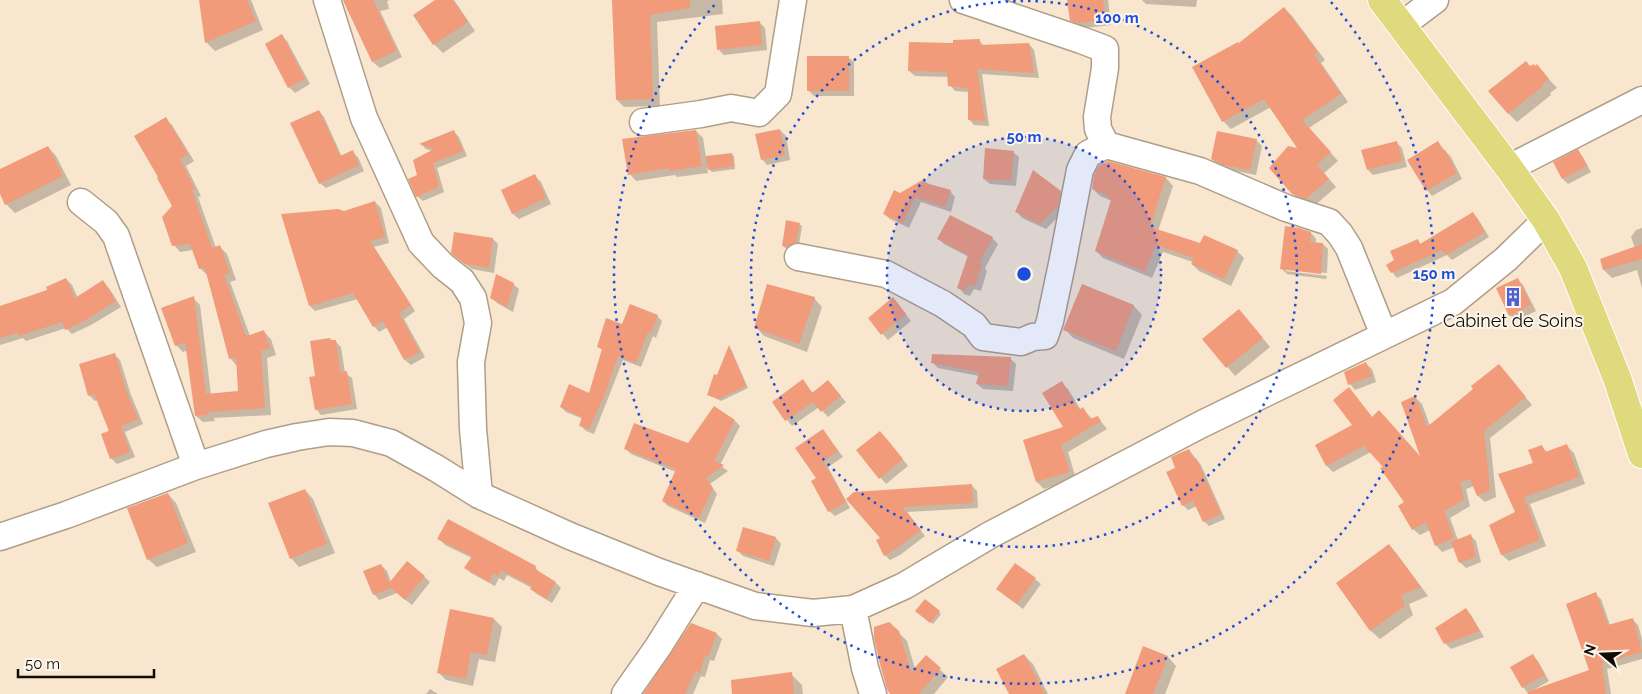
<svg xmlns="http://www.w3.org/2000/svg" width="1642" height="694" viewBox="0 0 1642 694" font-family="Raleway,sans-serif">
  <rect width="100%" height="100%" fill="#f8e6ce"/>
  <path fill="#0003" d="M200 0H251L263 30 215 51 206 42Z
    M344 0H390L387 1 389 9 380 11 402 57 380 68 373 62 347 9Z
    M438 0H454L475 31 443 53 434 44 415 15Z
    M613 0H722L723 14 657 22 660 106 624 107 617 100Z
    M1069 0H1108L1111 25 1085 28 1077 26 1071 20Z
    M1142 0H1197L1196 7 1146 4Z
    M1284 8 1292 16 1325 60 1321 63 1348 102 1309 128 1338 161 1324 173 1336 187 1314 206 1301 202 1293 193 1300 150 1271 107 1231 129 1223 121 1240 45Z
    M759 22 765 28 767 50 724 55 719 50Z
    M282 36 287 41 310 84 295 93 289 87Z
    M979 40 984 46 1029 44 1034 50 1039 78 982 74 989 126 974 125 969 119V92L955 91 950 85 949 77 915 76 909 71Z
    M848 57 854 62V96H814L808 90Z
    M1537 66 1557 88 1550 93 1551 95 1517 122 1508 113 1531 68Z
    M319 111 324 117 342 157 352 152 358 157 364 171 326 188 320 183Z
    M165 119 172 125 194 161 186 166 201 196 198 197 216 248 220 247 227 254 236 280 230 282 250 336 264 332 271 339 276 355 267 358 271 415 214 418 215 421 203 422 196 416 188 350 183 352 176 345 193 298 200 305 211 395 239 392 237 366 230 358 207 275 200 268 193 250 180 252 174 245 173 206Z
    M780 130 786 136 790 160 767 165 762 159Z
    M696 131 703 138 706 157 731 154 734 156 735 169 712 172 707 167 708 173 677 177 675 175 636 181 630 174Z
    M454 132 459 137 467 156 437 168 444 192 423 201 417 196 418 176 433 151 426 149 422 145Z
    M1256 140 1262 146 1256 175 1230 170 1218 165 1212 159Z
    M1397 143 1402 148 1407 167 1373 175 1368 170Z
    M1438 143 1451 157 1462 179 1432 196 1427 190Z
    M48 147 56 156 71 185 15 213 6 204 0 192V171Z
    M1578 151 1583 157 1591 172 1568 184 1563 179 1554 163Z
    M1013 152 1019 157 1016 186 990 184 984 179Z
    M1108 162 1166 178 1173 186 1158 231 1201 245 1237 251 1244 258 1231 286 1199 271 1192 264 1193 262 1163 252 1152 278 1103 258 1096 251 1112 201 1100 196 1093 189Z
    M535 176 541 182 551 204 519 219 513 214 503 191Z
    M924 180 929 185 950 191 955 197 951 212 921 202 909 228 890 219 884 214 900 194Z
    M1060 192 1066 198 1063 212 1046 229 1022 218 1017 212Z
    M375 202 381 208 389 243 374 247 415 311 404 319 425 357 411 365 405 360 388 327 379 332 374 326 358 299 315 311 310 306 344 212Z
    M1473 213 1478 219 1489 237 1452 260 1447 255 1397 278 1392 272 1417 240 1422 245Z
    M799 224 802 226 799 245 790 249 785 248 783 245Z
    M1642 228V288L1637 270 1612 278 1604 270 1601 260 1635 248 1631 237 1636 230Z
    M1311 233 1316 239V243L1323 244 1328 249 1327 273 1286 269V271L1327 276 1326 279 1287 274 1282 269Z
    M992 238 998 244 985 268 987 271 981 291 974 289 970 296 964 294 959 288 969 257 944 244 939 239Z
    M493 239 498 244 494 273 472 269 460 260Z
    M66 279 72 285 78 298 103 282 109 288 121 307 91 325 72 334 66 328 26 341 23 338 0 345V307L49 291Z
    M1517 279 1523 285 1536 311 1516 321 1510 315Z
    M513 284 519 289 513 312 497 303 491 297Z
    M1083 285 1134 306 1142 315 1124 359 1073 338 1065 329Z
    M814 298 822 307 807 352 764 336 756 327Z
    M898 304 911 321 888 340 869 318Z
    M1239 310 1270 347 1235 376 1204 339Z
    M657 316 662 321 656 338 653 336 641 367 623 360 594 434 586 431 581 426 583 419 566 412 561 407 590 395 603 351 599 347 623 326Z
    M332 341H335L341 347 345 373 352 378 357 409 321 415 316 409V377Z
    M731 349 748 388 721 401 709 395Z
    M115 355 120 360 131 395 143 424 125 432 135 457 117 464 111 458V432L98 400 95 401 89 395Z
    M933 355 1011 359 1016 364 1013 391 983 389 977 384 979 376 938 368 932 362Z
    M1366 364 1372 369 1376 382 1355 390 1350 384 1345 373Z
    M1505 372 1532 405 1490 438 1496 497 1485 502 1478 496 1474 486 1466 489 1470 506 1450 518 1458 540 1471 536 1476 541 1481 562 1466 568 1460 562 1455 547 1442 552 1436 545 1430 530 1420 535 1413 529 1406 503 1385 467 1371 452 1333 472 1327 466 1316 446 1354 425 1349 389 1373 418 1423 460 1415 397 1422 404 1430 426Z
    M803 381 813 393 828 381 846 402 828 417 819 407 792 426 773 402Z
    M1061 382 1068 389 1081 410 1083 409 1092 419 1098 418 1107 429 1068 452 1076 479 1044 489 1037 482 1025 441 1065 428Z
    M735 421 740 426 720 465 728 471 710 484 717 494 705 523 668 506 663 501 676 472 631 454 625 448 689 445Z
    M823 430 843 457 828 467 850 508 835 516 829 511 818 479Z
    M886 438 908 466 886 484 858 451Z
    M1567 446 1574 453 1585 484 1530 504 1546 546 1509 561 1502 555 1490 526 1517 512 1542 447 1548 453Z
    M1189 450 1201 465 1225 519 1209 526 1204 521 1197 506 1188 510 1183 505 1177 468Z
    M972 486 977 491 978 508 907 512 925 536 900 555 890 560 885 555 882 539 848 499Z
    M305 490 313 499 335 553 299 567 291 558Z
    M168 494 176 503 196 552 157 567 148 559Z
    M776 538 781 544 774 566 743 556 737 550Z
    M439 539 535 567 540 574 556 583 561 588 552 603 537 594 531 589 532 588 507 575 504 581 499 578 495 586 471 573 466 568 472 558 445 545Z
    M1389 545 1397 554 1428 596 1409 604 1413 615 1380 639 1371 631 1337 583Z
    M408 562 430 582 412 605 397 593 379 600 374 594 381 565 387 571 391 582Z
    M1035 579 1041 584 1023 609 1003 594Z
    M1595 594 1601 599 1610 625 1632 619 1638 625 1642 639V659L1607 669 1611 694H1544L1590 671Z
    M1466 609 1471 615 1484 637 1451 649 1445 643Z
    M939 612 941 614 933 624 920 613Z
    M494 619 502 627 495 662 479 659 473 686 446 680 438 672Z
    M898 632 907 641 915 669 926 657 948 677 934 694H891Z
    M717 634 722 639 714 661 710 660 705 677 701 676 693 694H645Z
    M1144 648 1168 657 1176 666 1165 694H1126Z
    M1024 655 1033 664 1048 694H1011Z
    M1533 656 1538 661 1549 681 1528 693 1523 687Z
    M791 674 802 685 803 694H733Z
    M430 689 438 694H426Z"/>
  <path fill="#f19b7a" d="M199 0H247L256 21 205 43Z
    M343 0H373L397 51 372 62Z
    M435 0H453L468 22 433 45 413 15Z
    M612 0H690V8L650 15 653 99 616 100Z
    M1067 0H1103L1106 20 1079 23 1070 21Z
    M1284 7 1318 52 1314 55 1341 94 1302 120 1331 152 1317 165 1329 179 1306 199 1292 194 1269 168 1288 146 1297 148 1264 99 1222 122 1192 67 1238 42 1239 43Z
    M760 21 762 45 717 50 715 26Z
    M282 34 305 79 288 88 265 44Z
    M980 39V45L1029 43 1034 73 977 69 985 121 968 120V88L948 86 947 72 908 71 909 42 953 43V40Z
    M807 56H849V91H807Z
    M1526 61 1530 66 1534 64 1535 66 1537 64 1549 79 1542 84 1543 86 1508 114 1488 91Z
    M319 110 340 156 353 150 359 165 319 184 290 123Z
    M166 117 188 154 180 159 195 189 192 190 212 248 220 245 230 273 224 275 245 334 247 336 264 330 270 348 261 351 265 408 208 412 209 415 195 416 185 342 175 346 161 308 194 296 206 394 238 391 236 357 229 359 205 268 199 269 190 244 172 246 162 217 172 206 157 178 158 177 134 136Z
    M780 129 785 155 761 160 755 134Z
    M454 130 463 151 433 163 439 187 416 197 408 179 417 175 413 160 434 149 419 144Z
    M696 130 702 166 669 171V168L628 175 622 139Z
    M1217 131 1257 139 1250 170 1223 165 1211 159Z
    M1397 141 1402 161 1367 170 1361 150Z
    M1438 141 1444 151 1445 150 1457 173 1426 191 1407 160Z
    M48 146 63 176 5 205 0 194V169Z
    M985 148 1014 151 1011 181 983 179Z
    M1578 149 1587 166 1562 179 1553 162Z
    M732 153 734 166 708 170 706 156Z
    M1108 161 1166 177 1150 227 1200 243 1204 235 1238 250 1224 279 1191 264 1194 258 1156 245 1145 272 1095 251 1111 200 1108 199 1109 196 1092 189 1094 175 1099 165Z
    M1033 170 1061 191 1058 206 1040 224 1015 212Z
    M535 174 546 198 512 214 501 190Z
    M924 179 922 182 951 190 945 207 915 197 903 223 883 214 894 190 900 193Z
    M375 201 385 237 370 241 411 305 399 313 420 352 404 360 383 321 373 327 353 293 309 306 281 214 338 209 344 211Z
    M1473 212 1485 232 1446 255 1442 250 1391 273 1386 265 1394 260 1390 251 1418 239 1420 244Z
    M950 215 993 237 979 263 982 264 975 286 968 284 965 291 957 288 968 255 937 239Z
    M786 220 800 223 796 243 787 247 782 246Z
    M1285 226 1299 228 1311 232 1310 242 1323 243 1321 274 1280 269Z
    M454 232 493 238 489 268 465 264 453 255 451 253Z
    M1642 244V259L1603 270 1600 259Z
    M496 274 514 283 507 307 490 298Z
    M66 278 75 298 103 280 116 301 86 320 65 330 62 322 19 336 18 333 0 338V306L47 290 46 287Z
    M1518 278 1531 305 1509 316 1496 288Z
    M767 284 815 297 799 344 754 328Z
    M1082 284 1134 305 1116 351 1063 330Z
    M893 297 906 314 881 335 868 318Z
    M630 304 658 315 651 333 648 332 636 363 618 356 606 391 589 429 579 426 582 417 560 407 569 384 589 393 602 349 597 347 606 318 622 324Z
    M1239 309 1263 338 1226 368 1202 339Z
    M330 338 331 340H336L340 372 347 371 352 404 315 410 309 377 315 376 310 341Z
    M729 345 746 386 718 399 707 395 714 374 717 375Z
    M115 353 125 388 138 419 109 431 94 394 88 396 79 364Z
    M932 354 1011 357 1008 386 976 384 979 372 931 363Z
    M1366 362 1372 376 1348 385 1344 372Z
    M1499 364 1526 397 1484 431 1490 490 1477 496 1470 479 1460 482 1464 500 1444 511 1454 538 1435 546 1426 522 1412 530 1398 506 1404 502 1380 468 1383 467 1364 446 1326 466 1315 445 1352 425 1333 400 1349 387 1372 417 1379 410 1420 456 1401 402 1415 396 1427 427 1473 389 1471 386Z
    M803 379 812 393 828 380 841 396 821 412 813 402 785 421 772 402Z
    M1062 381 1079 410 1083 407 1090 419 1098 416 1101 421 1061 445 1070 472 1036 482 1023 440 1063 427 1042 393Z
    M714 406 735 420 714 461 724 465 706 478 713 488 699 518 662 501 676 469 624 449 634 423 688 443Z
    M121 426 130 452 110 459 101 434Z
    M823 429 838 451 823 461 846 502 828 512 811 481 816 478 795 448Z
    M880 431 903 459 879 479 856 450Z
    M1567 444 1579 477 1524 497 1540 540 1501 555 1489 525 1515 512 1498 474 1533 463 1528 450 1542 445 1545 452Z
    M1189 449 1194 459 1196 458 1221 514 1203 522 1193 501 1182 506 1166 472 1175 468 1171 457Z
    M972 484 973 503 903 507 921 530 894 550 884 556 876 540 880 538 846 499 854 492Z
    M305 489 327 544 290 559 268 503Z
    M168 493 188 543 147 560 127 508Z
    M448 519 536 566 535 569 556 582 546 599 530 589 532 586 501 570 498 576 493 573 489 582 464 568 472 556 437 539Z
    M743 527 776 537 769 561 736 551Z
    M1471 534 1476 557 1459 563 1451 542Z
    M1389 544 1421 587 1401 595 1405 606 1370 631 1336 583Z
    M407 561 425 576 405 600 391 588 373 595 363 571 381 564 389 583Z
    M1015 563 1036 578 1017 604 996 589Z
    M1596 592 1608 625 1633 618 1642 652 1602 663 1606 694H1528L1527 692 1589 670 1566 604Z
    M925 599 940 611 930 623 915 611Z
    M1466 608 1480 631 1444 644 1435 628Z
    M450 609 494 618 487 655 471 652 466 679 437 673Z
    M889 622 899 631 911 672 926 655 941 668 919 694H890L887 689 880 664 874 638V627Z
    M691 623 717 633 708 657 705 655 700 673 696 671 685 694H643Z
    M1143 646 1168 656 1153 694H1125Z
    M1024 654 1045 694H1009L996 669Z
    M1533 654 1545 675 1522 688 1510 667Z
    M792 672 794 694H732L731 680Z"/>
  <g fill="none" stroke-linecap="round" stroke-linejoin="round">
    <g stroke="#af9e88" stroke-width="29">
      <path id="minor" d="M327 0 364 118 421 243 443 266 462 281 473 298 478 323 471 362 473 429 479 495
        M963 0 1081 40 1105 49V68L1097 117 1098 129 1106 145 1200 171 1286 208 1329 222 1340 234 1349 248 1384 335
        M1402 25 1435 0
        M643 122 701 114 731 108 759 113 778 94 793 0
        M1509 168 1642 100
        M81 202 106 222 116 236 196 466
        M798 257 886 274 943 304 974 325 983 337 1021 342 1033 337 1045 336 1050 321 1063 259 1080 170 1088 154 1106 145
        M0 537 66 515 196 466 266 444 297 437 329 432 353 433 391 443 436 468 479 495 570 536 659 572 755 606 813 613 853 609 904 586 990 535 1202 424 1453 302 1506 259 1546 220
        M853 609 865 668 873 694
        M625 694 658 647 697 585"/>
    </g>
    <g stroke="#fff" stroke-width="30">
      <path id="major" d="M1382 0 1509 168 1546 220 1573 268 1617 378 1642 454"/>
    </g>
    <use href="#minor" stroke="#fff" stroke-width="26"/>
    <use href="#major" stroke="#dfda7e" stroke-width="28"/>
  </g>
  <circle cx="1024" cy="274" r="137" fill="#1d4ed8" fill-opacity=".12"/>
  <g fill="none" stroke="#1d4ed8" stroke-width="2.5" stroke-dasharray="2.5 5">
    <circle cx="1024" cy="274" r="137"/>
    <circle cx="1024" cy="274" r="273"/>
    <path d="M1331 2A410 410 0 1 1 717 2"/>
  </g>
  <defs>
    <g id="building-bare" transform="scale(1.5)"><path d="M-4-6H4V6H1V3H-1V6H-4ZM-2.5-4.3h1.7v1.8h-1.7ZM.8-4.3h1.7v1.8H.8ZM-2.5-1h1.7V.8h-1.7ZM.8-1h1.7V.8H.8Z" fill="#4c61d6" stroke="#fcf5eb" stroke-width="2.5" paint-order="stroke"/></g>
  </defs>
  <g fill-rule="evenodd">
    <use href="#building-bare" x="1513" y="297"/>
  </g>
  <g text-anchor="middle" stroke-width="4" stroke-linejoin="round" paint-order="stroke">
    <g font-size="18" fill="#120c05" stroke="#fcf5eb">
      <text x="1513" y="327">Cabinet de Soins</text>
    </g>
  </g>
  <circle cx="1024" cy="274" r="8" fill="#1d4ed8" stroke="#fcf5eb" stroke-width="2.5"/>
  <g font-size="15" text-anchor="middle" font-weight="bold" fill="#1d4ed8" stroke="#fcf5eb" stroke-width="4" stroke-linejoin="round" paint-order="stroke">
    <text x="1117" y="23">100 m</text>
    <text x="1024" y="142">50 m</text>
    <text x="1434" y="279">150 m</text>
  </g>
  <g transform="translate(1602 654) rotate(289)" stroke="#fcf5eb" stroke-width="4" paint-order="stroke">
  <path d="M0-4L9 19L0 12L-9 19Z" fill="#120c05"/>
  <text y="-8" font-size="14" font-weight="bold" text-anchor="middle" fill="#120c05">N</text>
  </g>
  <path d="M18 669v8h136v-8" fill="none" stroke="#120c05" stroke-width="2.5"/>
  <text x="25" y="669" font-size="15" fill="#120c05" stroke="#fcf5eb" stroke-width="4" paint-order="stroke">50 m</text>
</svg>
